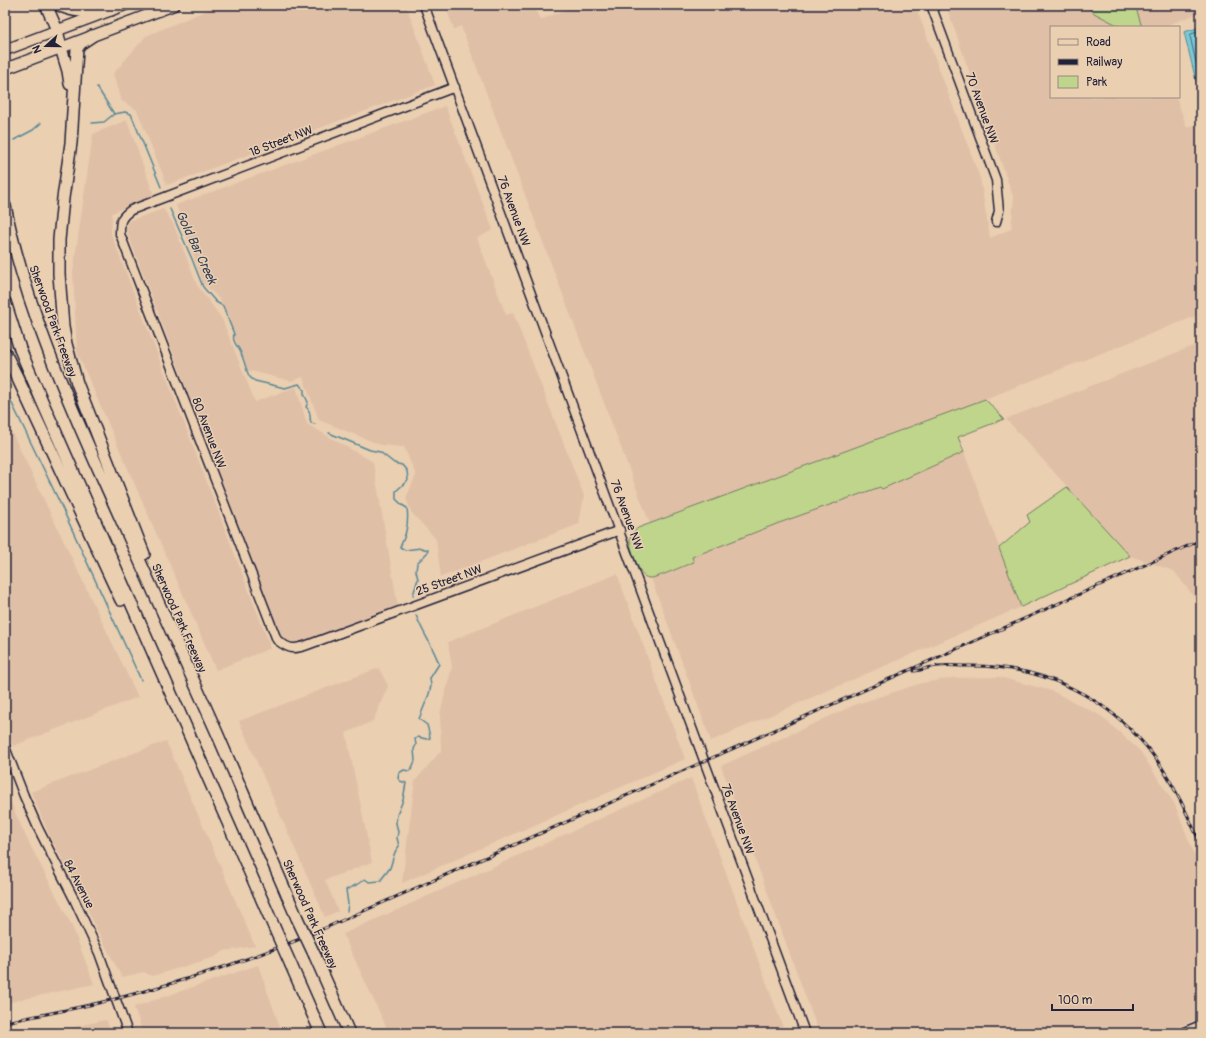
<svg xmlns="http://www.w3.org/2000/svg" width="1206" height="1038" viewBox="0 0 1206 1038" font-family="Pangolin,sans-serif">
  <rect width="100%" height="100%" fill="#eacfb1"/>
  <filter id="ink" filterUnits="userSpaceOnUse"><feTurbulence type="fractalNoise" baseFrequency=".025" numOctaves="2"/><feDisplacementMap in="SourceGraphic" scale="8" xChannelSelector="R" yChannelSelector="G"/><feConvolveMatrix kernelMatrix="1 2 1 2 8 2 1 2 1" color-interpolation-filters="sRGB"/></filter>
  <g filter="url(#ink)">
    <path fill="#e0bfa7" d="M219 5H406L435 85 167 185 137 110 122 101 113 74 146 36Z
      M445 5H533L540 20 577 5H915L980 178 990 238 1011 229 1014 199 946 5H1201V12L1163 27H1051V97H1176L1187 128 1201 122V314L985 399 650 524 461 26 454 29Z
      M445 106 493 230 477 238 506 315 513 313 584 496 579 524 441 577 436 539 411 512 406 498 416 475 404 447 381 445 319 420 303 377 291 381 247 370 221 301 203 282 176 205Z
      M127 120 154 196 112 213 111 234 271 648 216 670 77 352 73 272 93 134Z
      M163 209 173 223 197 285 222 319 255 402 296 387 307 424 373 462 398 607 300 644 282 639 126 229 129 221Z
      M1201 343V606L1174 571 1130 556 1006 419Z
      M5 418 138 697 13 746 5 725Z
      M964 452 1021 607 711 741 651 578 693 562 691 557 779 523 880 487 882 489Z
      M617 574 685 759 402 883 415 781 441 751 440 714 452 667 448 642Z
      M379 668 388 686 373 721 346 733 372 862 325 880 338 911 325 917 239 721Z
      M999 677 1052 691 1101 716 1140 751 1174 803 1201 871V1018L1162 1033H819L721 766 857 704 922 683 954 678Z
      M166 741 255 946 224 951 215 957 152 976 144 972 122 977 98 932 74 881 50 837 31 792Z
      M691 778 785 1033H389L343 934Z
      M10 801 26 837 72 926 94 984 5 1003V803Z
      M258 965 282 1033H143L134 1007Z
      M106 1020 112 1033H45Z"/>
    <path fill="#bfd58b" stroke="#707c63" d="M1085 5H1135L1142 27H1121L1094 13Z
      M985 399 1004 419 958 437 964 452 882 489 880 487 779 523 692 557 694 562C685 565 656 579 649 578 648 578 645 577 644 576 639 572 630 548 630 541 630 535 633 532 638 528Z
      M1067 487 1130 556 1021 607 999 548 1030 522 1027 515Z"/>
    <path fill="#7acad5" stroke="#578797" d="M1201 27V97H1200L1184 32Z"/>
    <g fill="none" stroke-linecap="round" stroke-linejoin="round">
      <path stroke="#456579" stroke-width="1" d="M1201 31 1191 34 1190 36 1201 85"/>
      <path stroke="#578797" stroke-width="1.5" d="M97 87 114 114 125 112 131 114 161 187
        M92 123 104 122 114 114
        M14 140 33 130 41 123
        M170 209 192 259 203 287 216 302 223 306 234 334C232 342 237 345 240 351 243 357 246 369 249 376L252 379 255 381 285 388 299 384 304 390V394L308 402 306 407C312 411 309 418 311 423L315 424
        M5 389 59 501 141 680
        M329 433 370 450 380 452 394 463 402 465 407 471 408 480 396 491V499L402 505 407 508C409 523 407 534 400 547L405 550 421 548 428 550 427 553 417 563 416 571 418 579 413 595
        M347 911 348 904 346 890 358 884 365 879 369 882 380 881 390 868 395 852 399 846 397 838 398 832 396 823 397 815 403 800 406 783 400 781 398 778 399 773 404 770 409 771 411 770 415 761 414 749 416 745 415 739 418 737 426 739 430 738C430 735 428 729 427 725L419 719 429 694 431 686 430 678 439 664C433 646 422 632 416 615"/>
      <g stroke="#22223b" stroke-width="11">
        <path id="minor" d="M424 5 805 1033
          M931 5 996 180 999 211 996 222
          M455 87 131 210C120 218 120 221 120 234L277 640C290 650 294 650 310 644L620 530
          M5 747 24 796 38 828 74 899 99 953 128 1033"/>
      </g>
      <g stroke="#22223b" stroke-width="13">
        <path id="major" d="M5 50 125 5
          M5 69 174 5
          M1184 1033 1201 1026"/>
      </g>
      <g stroke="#22223b" stroke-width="14">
        <path id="highway" d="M46 5 57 30 61 48 68 71 70 84
          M59 5C75 14 94 11 111 10
          M92 36 80 44 77 49 71 143 63 198 59 240V274L63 327 66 344 77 383 144 554
          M5 206C27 315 75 416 120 517 152 589 185 661 217 733 244 794 270 856 297 918
          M5 302 20 349 42 401 274 927
          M5 353 18 379 121 600
          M315 956 349 1033
          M291 965 321 1033"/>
      </g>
      <use href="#minor" stroke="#eacfb1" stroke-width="8"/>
      <use href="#major" stroke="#eacfb1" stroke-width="10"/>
      <use href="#highway" stroke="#eacfb1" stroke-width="11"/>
      <g stroke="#22223b" stroke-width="3">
        <path id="rail" d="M914 671C922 670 930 667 938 666 947 665 956 666 965 666 1042 664 1111 697 1156 759 1175 786 1188 816 1201 845
          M5 1022C42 1015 79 1008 115 999 178 983 240 963 300 939L705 761 1201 540"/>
      </g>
      <use href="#rail" stroke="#eacfb1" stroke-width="1.5" stroke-dasharray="4.5" stroke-linecap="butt"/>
      <g stroke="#22223b" stroke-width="14" stroke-linecap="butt">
        <path id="highway-bridge" d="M297 918 315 956
          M274 927 291 965"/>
      </g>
      <use href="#highway-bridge" stroke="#eacfb1" stroke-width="11"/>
    </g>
  </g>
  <g text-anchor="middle" stroke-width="3" stroke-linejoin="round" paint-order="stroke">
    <g font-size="12" fill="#22223b" stroke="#eacfb1">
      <text transform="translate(982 108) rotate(70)" y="4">70 Avenue NW</text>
      <text transform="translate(281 141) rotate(-21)" y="4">18 Street NW</text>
      <text transform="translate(514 211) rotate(70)" y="4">76 Avenue NW</text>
      <text transform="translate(53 321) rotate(70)" y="4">Sherwood Park Freeway</text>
      <text transform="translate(209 433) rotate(69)" y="4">80 Avenue NW</text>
      <text transform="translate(627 515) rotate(70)" y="4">76 Avenue NW</text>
      <text transform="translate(449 580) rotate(-20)" y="4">25 Street NW</text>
      <text transform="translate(179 618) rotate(66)" y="4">Sherwood Park Freeway</text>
      <text transform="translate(738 819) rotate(70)" y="4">76 Avenue NW</text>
      <text transform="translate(79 884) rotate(63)" y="4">84 Avenue</text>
      <text transform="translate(310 914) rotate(66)" y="4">Sherwood Park Freeway</text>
    </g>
    <g font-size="13" font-style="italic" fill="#34445a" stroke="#eacfb1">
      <text transform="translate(197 247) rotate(65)" y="5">Gold Bar Creek</text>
    </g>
  </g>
  <rect width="1206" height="1038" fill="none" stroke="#eacfb1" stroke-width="20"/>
  <rect x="10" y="10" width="1186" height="1018" fill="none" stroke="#22223b" stroke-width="1.5" filter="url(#ink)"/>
  <rect x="1050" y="26" width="130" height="72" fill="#eacfb1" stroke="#9a8a82"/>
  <rect x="1058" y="39" width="20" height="6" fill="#eacfb1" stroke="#9a8a82"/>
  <text x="1086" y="46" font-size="12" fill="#22223b">Road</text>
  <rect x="1058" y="59" width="20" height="6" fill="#22223b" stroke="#9a8a82"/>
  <text x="1086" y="66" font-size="12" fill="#22223b">Railway</text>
  <rect x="1058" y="76" width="20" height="12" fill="#bfd58b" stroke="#9a8a82"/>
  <text x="1086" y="86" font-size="12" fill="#22223b">Park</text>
  <g transform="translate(46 46) rotate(249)" stroke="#eacfb1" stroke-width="3" paint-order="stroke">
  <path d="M0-3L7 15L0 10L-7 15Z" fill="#22223b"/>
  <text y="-6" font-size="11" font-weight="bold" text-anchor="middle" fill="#22223b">N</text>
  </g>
  <path d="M1052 1004v6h81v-6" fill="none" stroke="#22223b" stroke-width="2"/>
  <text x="1058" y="1004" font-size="12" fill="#22223b" stroke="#eacfb1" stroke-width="3" paint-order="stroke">100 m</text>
</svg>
